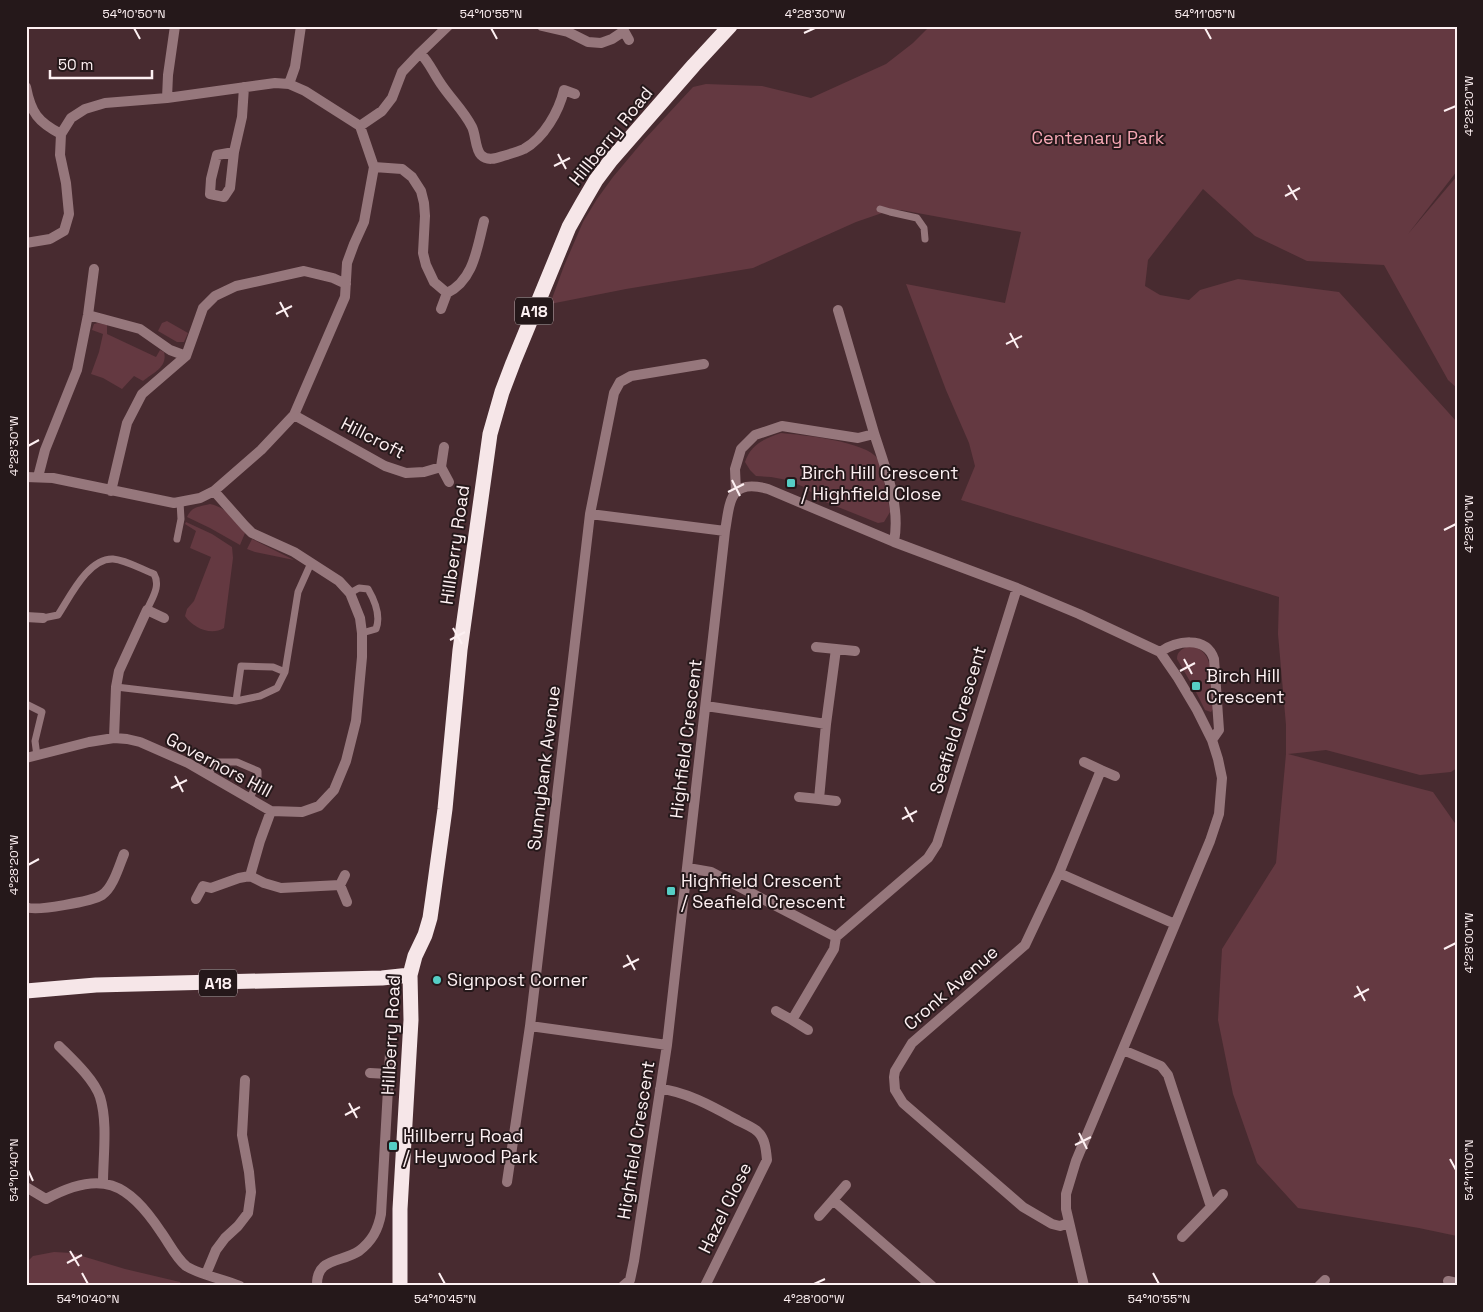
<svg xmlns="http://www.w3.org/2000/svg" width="1483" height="1312" viewBox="0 0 1483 1312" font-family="'Space Grotesk',sans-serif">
  <rect width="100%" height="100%" fill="#482b30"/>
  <path fill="#643941" d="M930 26H1457V171L1408 234 1457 176V388L1448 380 1384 265 1307 261 1255 236 1203 189 1148 260 1145 286 1160 295 1189 300 1200 290 1238 279 1339 292 1457 422V768L1451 772 1420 775 1326 750 1288 754 1433 792 1457 826V1236L1419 1228 1298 1208 1257 1163 1233 1094 1218 1020 1222 949 1276 863 1286 754V725L1278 634 1279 597 961 500 975 466 969 443 946 390 906 284 1005 303 1021 232 901 210 885 212 856 222 753 268 626 289 550 304 564 266 583 222 597 199 613 177 644 140 693 87 706 84 762 86 811 98 886 64 913 43Z
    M167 321 188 333 184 342H177L158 331 162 323Z
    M98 323 107 325V334L156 357 160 350 164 352C168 367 153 373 143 381L134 376 122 389 103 378 91 374 99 352 103 334 92 330 94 324Z
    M781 433C802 435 866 441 878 459 880 461 880 467 881 470 885 484 888 498 890 512L884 522 878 523 823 501 804 487 787 480 771 477 756 476 750 470 745 462C751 444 764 439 781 433Z
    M210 504C228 508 234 520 245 533L240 545 210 528 187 517C192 506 199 507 210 504Z
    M186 522 212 534 232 547 233 558 224 628C211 636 193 628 185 616L187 609 194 601 211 557 190 548 196 531 185 524Z
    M252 539 294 560 255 552 247 549Z
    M1189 646C1194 647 1199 648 1203 652 1214 662 1212 695 1213 709L1211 712 1205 710 1195 690 1200 688 1197 680 1191 683 1177 659C1177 651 1182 649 1189 646Z
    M54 1252 72 1253 125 1269 180 1282 182 1286H26V1263L33 1256Z"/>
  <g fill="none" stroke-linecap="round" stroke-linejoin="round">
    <path stroke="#96777c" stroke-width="7" d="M880 209 890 212 917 218 924 228 925 239
      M177 539 181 519 180 502
      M350 593 359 588 368 589C375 601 381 616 376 629L362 633
      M43 618 58 615C70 597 88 558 113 559 126 560 141 569 154 574 161 586 152 598 147 610
      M116 687 236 701 260 696 277 688 285 672 298 592 311 563
      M236 701 241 666 273 667 285 672
      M26 704 42 712 35 741 37 756
      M208 774 218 762H237L258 771V781L250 798"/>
    <path stroke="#96777c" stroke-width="10" d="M542 26 568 32 588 42 601 43 612 39 624 31 623 26
      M624 31 629 40
      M420 53C430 63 433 73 441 84 451 99 464 111 472 127 476 135 475 149 481 155 487 161 495 159 503 156 510 154 517 152 524 149 544 138 559 111 564 90L575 94
      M289 84 295 67 301 26
      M26 87C31 113 38 122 61 134
      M167 98 168 75 175 26
      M234 152 217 155 211 179 210 194 224 197 230 188 234 152 242 117 244 87
      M374 167 402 169 412 177 421 191 424 203 425 216 423 253 426 265 434 282 447 293C474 280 477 248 484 221
      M26 243 50 239 64 231 69 214 66 183 60 155 61 134 71 118 85 109 105 103 167 98 275 83 289 84 305 91 360 126 382 111 392 98 402 72 420 53 448 26
      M441 309 447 293
      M838 310C850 351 862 392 874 433 885 468 901 505 894 542
      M88 315 140 329 170 350 186 356
      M294 415 385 466 406 473 424 472 441 467 449 482
      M441 467 444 447
      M26 477 53 478 174 503 200 498 214 491 261 450 294 415 345 297 347 263 354 244 364 222 374 167 360 126
      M38 477 45 450 77 370 88 315 94 269
      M111 491 127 423 142 394 186 356 203 308 215 296 236 286 304 271 333 278 346 284
      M736 492 735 469 741 449 755 435 782 426 858 438 874 434
      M590 514 725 531
      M26 617 43 618
      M816 647 836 649
      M1160 652C1176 641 1206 635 1214 659L1219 730 1212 740
      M706 706 826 724
      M114 738 116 687 119 671 147 610 164 618
      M26 758 89 742 114 738 127 739 140 742 188 763 271 811 302 812 319 806 334 790 346 761 356 721 362 657V633L360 618 350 593 339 581 294 552 252 533 245 526 214 491
      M1084 762 1101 770
      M799 797 819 799
      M836 801 819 799 826 724 836 649 855 651
      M271 811 260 841 250 876 264 883 281 888 340 885 345 875
      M688 868 711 872 836 937
      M1059 873 1175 924
      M340 885 347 902
      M196 899 203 886 211 888 239 878 250 876
      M26 907C35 912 93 901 102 895 113 888 119 866 124 854
      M776 1011 792 1020
      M530 1026 667 1045
      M808 1030 792 1020 834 949 836 937 928 858 937 844 1017 588
      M59 1046C72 1059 94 1079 100 1097 108 1123 103 1156 103 1183
      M1123 1050 1161 1066 1168 1075 1211 1207 1182 1237
      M370 1073 388 1074
      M660 1089C686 1091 717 1109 739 1121 745 1124 752 1127 757 1131 765 1138 766 1149 767 1160L705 1286
      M507 1182 530 1026 590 514 614 393 620 382 631 376 704 364
      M26 1187 46 1199
      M46 1199C101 1169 128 1182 161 1232 169 1243 176 1258 186 1266 197 1274 227 1280 240 1286
      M833 1200 846 1185
      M1211 1207 1223 1194
      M819 1216 833 1200 932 1286
      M1069 1223 1060 1226 1052 1224 1023 1207 903 1103 895 1090 894 1077 895 1071 912 1043 1025 945 1059 873 1101 770 1115 776
      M206 1274 216 1250 225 1238 238 1226 248 1213 251 1192 249 1172 242 1135 245 1080
      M1448 1281 1457 1283
      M317 1286C316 1257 341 1263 359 1251 372 1241 378 1230 381 1214L390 1053
      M623 1286 630 1280 634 1261 667 1045 725 531C730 502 729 478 768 489L894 542 1017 588 1079 614 1160 652 1178 678 1197 710 1212 740 1218 759 1222 778 1219 814 1210 841 1076 1161 1066 1194V1209L1084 1286
      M1319 1286 1325 1280"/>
    <path stroke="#f6e6e8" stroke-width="15" d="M26 991 96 985 382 978 410 975
      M400 1286V1209L411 1020 410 975 415 956 425 935 430 918 433 897 445 809 460 650 490 434 502 392 513 363 569 227 582 204 596 180 611 160 694 65 730 26"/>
  </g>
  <path fill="none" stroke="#fdf0f2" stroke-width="2" d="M134 28 140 39M491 28 497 39M1205 28 1211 39M804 33 815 28M1444 111 1456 106M558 154 566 169M554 166 570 158M1288 185 1297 200M1285 196 1300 188M280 302 288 317M276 314 292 306M1010 333 1018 348M1006 344 1022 336M28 446 39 440M732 480 740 496M728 492 744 484M1444 530 1456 524M453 628 462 644M450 640 465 632M1184 659 1192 674M1180 671 1195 663M175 776 183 792M171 788 187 780M905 807 913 822M902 819 917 811M28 865 39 859M1444 949 1456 943M627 955 635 970M623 967 639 959M1357 986 1365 1001M1354 997 1369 989M349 1103 357 1118M345 1115 360 1107M1079 1133 1087 1149M1075 1145 1091 1137M1450 1159 1456 1170M28 1170 33 1181M70 1251 79 1266M67 1263 82 1255M82 1273 88 1284M439 1273 445 1284M1153 1273 1159 1284M814 1284 825 1279"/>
  <g fill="#55cec5" stroke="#25181a" stroke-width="2">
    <rect x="786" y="478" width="10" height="10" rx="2.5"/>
    <rect x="1191" y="681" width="10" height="10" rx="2.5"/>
    <rect x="666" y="886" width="10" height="10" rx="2.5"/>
    <circle cx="437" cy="980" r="5"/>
    <rect x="388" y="1141" width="10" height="10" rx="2.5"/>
  </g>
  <g text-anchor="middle" stroke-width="4" stroke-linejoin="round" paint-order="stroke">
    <g fill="#25181a" stroke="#bcafb1" stroke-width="1">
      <rect x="515" y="297.5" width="38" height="27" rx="4"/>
      <rect x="199" y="969.5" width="38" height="27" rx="4"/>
    </g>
    <g font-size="16" font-weight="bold" fill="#fdf0f2">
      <text x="534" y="317">A18</text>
      <text x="218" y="989">A18</text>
    </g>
    <g font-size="18" fill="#fdf0f2" stroke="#25181a">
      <text transform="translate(611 136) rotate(-51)" y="6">Hillberry Road</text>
      <text transform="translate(373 438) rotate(27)" y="6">Hillcroft</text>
      <text transform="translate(455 545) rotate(-82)" y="6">Hillberry Road</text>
      <text transform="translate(958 720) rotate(-73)" y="6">Seafield Crescent</text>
      <text transform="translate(686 739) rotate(-83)" y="6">Highfield Crescent</text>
      <text transform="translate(219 765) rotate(28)" y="6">Governors Hill</text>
      <text transform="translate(544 768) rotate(-83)" y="6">Sunnybank Avenue</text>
      <text transform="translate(951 988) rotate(-41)" y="6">Cronk Avenue</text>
      <text transform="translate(391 1035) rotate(-87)" y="6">Hillberry Road</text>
      <text transform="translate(636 1140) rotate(-81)" y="6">Highfield Crescent</text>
      <text transform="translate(725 1208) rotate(-64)" y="6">Hazel Close</text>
    </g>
    <g font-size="18" fill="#f7a8b5" stroke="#25181a">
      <text x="1098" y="144">Centenary Park</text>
    </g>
    <g font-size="18" fill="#fdf0f2" stroke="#25181a" text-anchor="start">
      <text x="801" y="479">Birch Hill Crescent<tspan x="801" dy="21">/ Highfield Close</tspan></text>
      <text x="1206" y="682">Birch Hill<tspan x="1206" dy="21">Crescent</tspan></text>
      <text x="681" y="887">Highfield Crescent<tspan x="681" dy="21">/ Seafield Crescent</tspan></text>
      <text x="447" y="986">Signpost Corner</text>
      <text x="403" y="1142">Hillberry Road<tspan x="403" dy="21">/ Heywood Park</tspan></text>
    </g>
  </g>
  <rect width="1483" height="1312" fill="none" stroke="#25181a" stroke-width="55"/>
  <path d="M50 70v8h102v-8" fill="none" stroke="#fdf0f2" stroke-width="2.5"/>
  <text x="58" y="70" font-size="15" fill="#fdf0f2" stroke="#25181a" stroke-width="4" paint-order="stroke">50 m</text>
  <rect x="28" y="28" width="1428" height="1256" fill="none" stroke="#fdf0f2" stroke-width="2"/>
  <g font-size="12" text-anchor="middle" fill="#fdf0f2">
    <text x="134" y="18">54°10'50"N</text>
    <text x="491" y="18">54°10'55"N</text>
    <text x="815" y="18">4°28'30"W</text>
    <text x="1205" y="18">54°11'05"N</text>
    <text transform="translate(1469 106) rotate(-90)" y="4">4°28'20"W</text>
    <text transform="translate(14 446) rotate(-90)" y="4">4°28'30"W</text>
    <text transform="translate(1469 524) rotate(-90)" y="4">4°28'10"W</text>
    <text transform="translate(14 865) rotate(-90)" y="4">4°28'20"W</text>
    <text transform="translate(1469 943) rotate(-90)" y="4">4°28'00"W</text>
    <text transform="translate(14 1170) rotate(-90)" y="4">54°10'40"N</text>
    <text transform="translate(1469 1170) rotate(-90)" y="4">54°11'00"N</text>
    <text x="88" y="1303">54°10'40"N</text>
    <text x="445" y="1303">54°10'45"N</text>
    <text x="814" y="1303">4°28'00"W</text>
    <text x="1159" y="1303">54°10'55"N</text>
  </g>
</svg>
